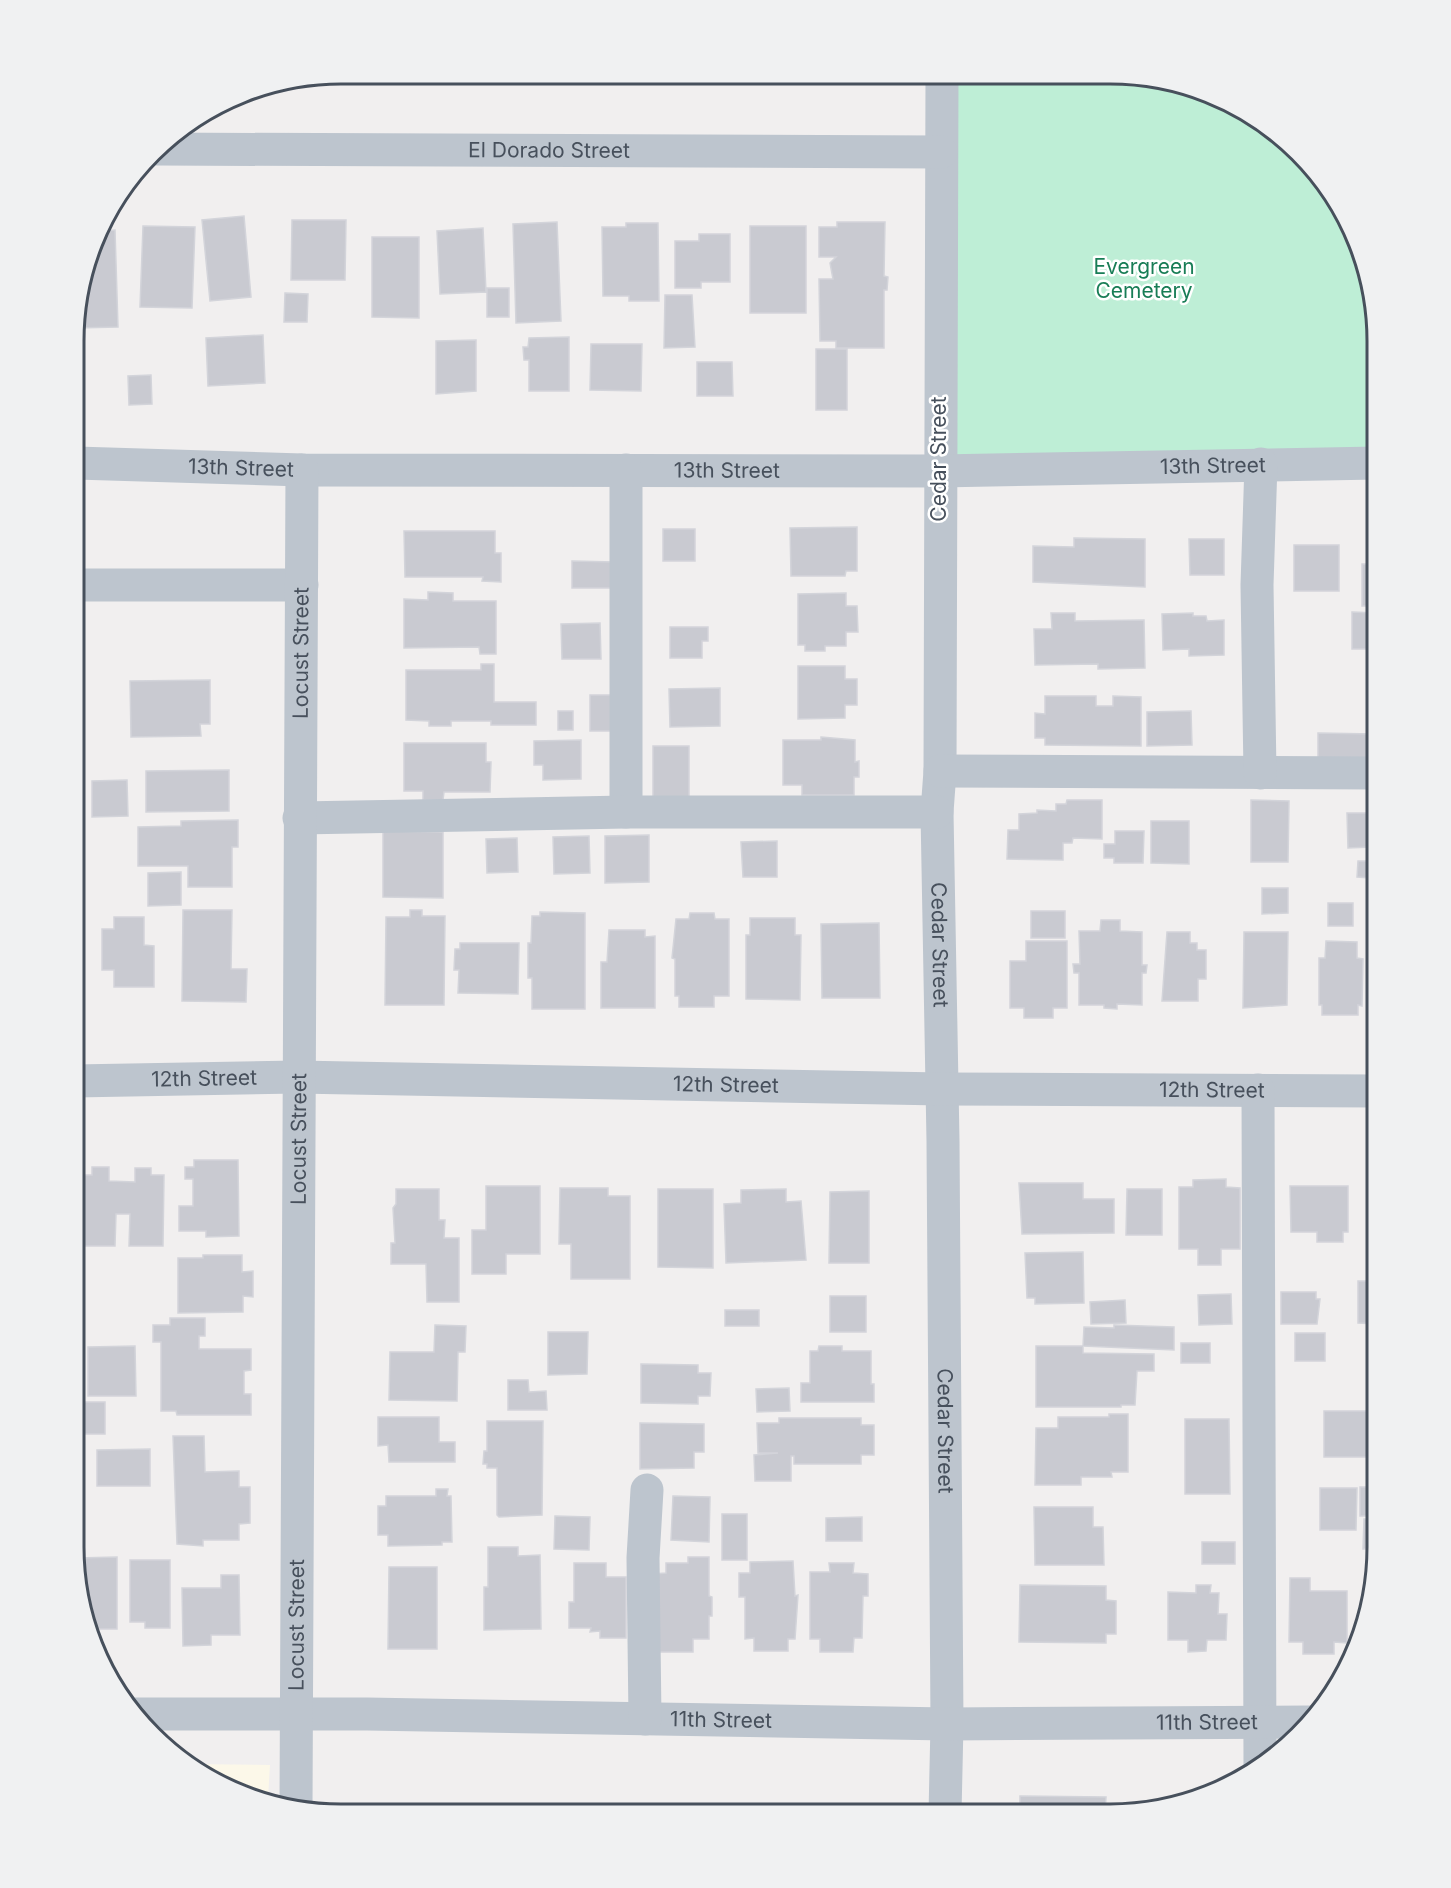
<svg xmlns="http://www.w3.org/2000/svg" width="1451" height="1888" viewBox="0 0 1451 1888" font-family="Inter,sans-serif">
  <rect width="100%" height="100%" fill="#f1efef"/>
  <path fill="#fcf8e9" d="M186 1764 270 1765 268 1798 192 1769Z"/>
  <path fill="#beeed6" d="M951 75 1146 76 1212 94 1273 128 1350 222 1377 340V473L946 475Z"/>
  <path fill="#c9cad1" stroke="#d3d4da" stroke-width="1.5" d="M244 216 251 297 210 301 202 220Z
    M292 220H346L345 280H291Z
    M557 222 561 321 516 323 513 224Z
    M837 222H885L884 276 888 277 887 290H884V348H836V341H820L819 279H833L830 263 836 257H819V227H837Z
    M626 223H658L659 301H629V296H603L602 227H626Z
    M143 226 195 227 192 308 140 307Z
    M750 226H806V313H750Z
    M483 228 486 292 440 294 437 231Z
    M115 230 118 327 76 328V305L101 231Z
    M699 234H730V282H701V288H675V241H699Z
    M372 237H419V318L372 317Z
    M487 288H509V317H487Z
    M285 293 308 294 307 322H284Z
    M665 295H692L695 347 664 348Z
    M263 335 265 383 208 386 206 338Z
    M569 337V391H529V360H524L523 347H528L529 338Z
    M476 340V391L436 394V341Z
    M591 344H642L641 391 590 390Z
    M816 349H847V410H816Z
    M697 362H732L733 396H697Z
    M151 375 152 404 129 405 128 376Z
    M857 527V571H846L845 576H791L790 528Z
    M663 529H695V561H663Z
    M404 531H495V553H501V582L482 581 483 577H405Z
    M1074 538 1145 539V587L1033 582V546L1074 547Z
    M1189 539H1224V575H1190Z
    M1294 545H1339V591H1294Z
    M572 561 615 562 614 588H572Z
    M1362 564H1377V606H1362Z
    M428 592 453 593V601H496V654H480L479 647 404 648V599L428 600Z
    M846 593V606H857L858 632H846V646H825V651H805V645H798V594Z
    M1352 612 1377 613V649H1352Z
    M1051 613H1075V621L1144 620 1145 668 1098 669V664L1035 665 1034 629H1052Z
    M1193 613V616H1206L1207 621 1224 620V655L1189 656V649L1163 650 1162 614Z
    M600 623 601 659H562L561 624Z
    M670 627H708V641H702V658H670Z
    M481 664H494V702H536V725H491V721H451V726H429V721L406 720V670H481Z
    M798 666H845V679H857V705H845V718L798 719Z
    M210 680V724H200L201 736 131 737 130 681Z
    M720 688V726L670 727 669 689Z
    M590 695H613V731H590Z
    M1045 696H1096V706H1113V696L1141 697V746L1045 745V738H1035V713L1045 714Z
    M558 711H573V730H558Z
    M1191 711 1192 745 1147 746V712Z
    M1318 733 1374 734 1373 765H1318Z
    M821 737 855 740V762L859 761V777H854V795H802V785H783V740H821Z
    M581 740V779L543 780V765H534V741Z
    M404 743H486V762H491L490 792H444L443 800H423V791H404Z
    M653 746H689V804H653Z
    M229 770V811L146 812V771Z
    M127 780 128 816 92 817V781Z
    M1067 800H1102V839L1073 838 1072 843H1063V860L1007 859 1008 830H1019V814L1037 813V810L1056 811V804H1066Z
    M1251 800 1289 801 1288 862H1251Z
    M1347 813H1370L1371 847 1348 848Z
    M238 820V847H232V887H188V866H138V827L181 826V821Z
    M1151 821H1189V864L1151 863Z
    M383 831 443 832V898L383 897Z
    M1115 831H1144L1143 863H1114V858H1104V844H1115Z
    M649 835V882L605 883V836Z
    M589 836 590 873 554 874 553 837Z
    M517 838 518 872 487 873 486 839Z
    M777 841V877H743L741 842Z
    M1358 861H1370V878L1357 877Z
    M181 872V905L148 906V873Z
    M1262 888H1288V913L1262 914Z
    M1328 903H1353V926H1328Z
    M183 910H232L231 969H247L246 1002 182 1001Z
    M410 910H422V916H445L444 1005H385L386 917H410Z
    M1031 911H1065V938H1031Z
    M540 912 585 913V1009H532V978H528V943H531L532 916H540Z
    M690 913H714L715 919H729V996H714V1007H679V996H675V959L672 958 676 919H689Z
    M114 917H144V945L154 946V987H114V970H102V929H114Z
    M750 918H795V935H801L800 1000 746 999V935H750Z
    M1101 920H1120V931L1142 932V965H1147L1146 973H1142V1005L1117 1004V1009L1104 1008V1005H1079V973H1074L1073 964H1080L1079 931H1100Z
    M879 923 880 998H822L821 924Z
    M609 930H645V937L655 936V1008H601V962H607Z
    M1167 932H1190V943H1197V950H1206V979H1198V1001H1162Z
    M1244 932H1288L1287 1005 1243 1008Z
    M1026 941H1067V1008H1053V1018H1024V1008H1010V961H1026Z
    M1326 941 1357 942V958L1363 959 1362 1006 1358 1005V1015H1322V1005H1319V958H1325Z
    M460 943H519L518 994 458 993 459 970H454L455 949H460Z
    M194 1160H238L239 1236 206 1237V1231H179V1206H193V1179H185V1167H194Z
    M92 1167H109V1181L135 1182V1168H151V1175H164L163 1246H129L130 1214H116L115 1246H80L81 1175H92Z
    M1376 1177H1377V1266H1375Z
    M1226 1179V1187L1240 1188V1249H1221V1265H1198V1249H1179V1187H1193V1180Z
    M1019 1183H1083V1199H1114V1233L1022 1234Z
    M486 1186H540V1254H506V1274H472V1230H486Z
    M1290 1186H1348V1232H1343V1242H1317V1232H1291Z
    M560 1188H608V1196H630V1279H571V1244H559Z
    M396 1189H439V1220H445L444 1238H459V1302H427L426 1264H391V1243H395L393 1208 396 1204Z
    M658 1189H713V1268L658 1267Z
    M786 1189V1202L801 1201 806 1260 726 1263 724 1204 741 1203V1190Z
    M1127 1189H1162V1235H1126Z
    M869 1191V1263H829L830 1192Z
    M1083 1252 1084 1303 1035 1304V1298H1027L1025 1253Z
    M203 1255H242V1272L253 1271V1297L243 1296V1312L178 1313V1258H203Z
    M1358 1281H1377V1324L1358 1323Z
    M1281 1292H1316V1299H1320L1317 1324H1281Z
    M1231 1294 1232 1324 1199 1325 1198 1295Z
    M830 1296H866V1332H830Z
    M1125 1300 1126 1323 1091 1324 1090 1302Z
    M725 1310H759V1326H725Z
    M170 1318H205V1336H199V1349H251V1370L244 1371V1394H251V1415H177L176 1411H161V1342H153V1325H170Z
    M435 1325 466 1326 465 1352H458L457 1401 389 1400 390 1352H434Z
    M1114 1325 1174 1327V1350L1083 1346 1084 1327 1114 1328Z
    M548 1332H588L587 1374 548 1375Z
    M1295 1333H1325V1361H1295Z
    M1181 1343H1210V1363H1181Z
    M135 1346 136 1396H88V1347Z
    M819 1346H842V1351H871V1384H874V1402H801V1383H810V1351H818Z
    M1036 1346H1083V1353L1154 1354V1371H1137L1135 1405H1121V1407H1036Z
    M641 1364 698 1365V1373H711L710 1396H698V1404L641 1403Z
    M508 1380H528L529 1392 546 1391 547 1410H508Z
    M789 1388 790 1411 757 1412 756 1389Z
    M77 1402H105V1434H77Z
    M1324 1411H1377V1457H1324Z
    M1109 1414H1128V1472H1111L1112 1477H1081V1485H1035L1036 1428H1058V1417H1109Z
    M378 1417H439V1442H455V1462H389L388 1445 378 1446Z
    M779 1418H861V1425H874V1455H861V1464H794V1456H791V1481H755L754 1455 778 1453H758L757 1423H779Z
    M1185 1419H1229L1230 1494H1185Z
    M487 1421H543L542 1515 499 1517 497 1515V1468H487V1464H483L484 1451H487Z
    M640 1423 704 1424V1452H694V1468L640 1469Z
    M173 1436H204L205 1472 239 1471V1487H250V1523L239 1524V1540H203V1546L177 1544Z
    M150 1449V1486H97V1450Z
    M1360 1487H1377V1516H1360Z
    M1320 1488H1357L1356 1530H1320Z
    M436 1489H448L447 1496H451L452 1542H442V1545L388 1546V1535H378V1506H386V1496H436Z
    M673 1496 710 1497 709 1542 671 1540Z
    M1034 1507H1093V1527H1103L1104 1565H1035Z
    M722 1514H747V1560H722Z
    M555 1516 590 1517 589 1550 554 1549Z
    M862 1517V1541H826V1518Z
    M1364 1519H1377V1549H1363Z
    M1202 1542H1235V1564H1202Z
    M488 1547H518V1556L540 1555 541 1629 484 1630V1587H488Z
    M117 1557V1629H93L77 1558Z
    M688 1557H709V1596L712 1597V1616H709V1639H693V1652H658L653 1574 666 1573V1563H688Z
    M130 1560H170V1628H145V1622H130Z
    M793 1561 795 1596 798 1595 795 1639H788V1651H754V1638L745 1639V1597H739V1573H750V1562Z
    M574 1563H606V1577H626V1638H600V1631L590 1632 591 1628H569V1602H574Z
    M829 1563H854L853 1573 868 1574V1596H863L862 1638H854L853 1652H820V1639H810V1572H830Z
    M389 1567H437V1649H388Z
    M221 1575H239L240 1635H211V1645L183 1646 182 1588H221Z
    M1290 1578H1310V1591H1347V1643L1334 1642V1654H1303V1642H1289Z
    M1020 1585 1106 1586V1600L1116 1601V1634H1106V1643L1019 1642Z
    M1196 1585H1211L1210 1593H1219L1218 1614H1227L1226 1640H1207L1206 1651 1188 1652V1640H1168V1592L1196 1593Z
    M1020 1796 1106 1797 1105 1814H1020Z"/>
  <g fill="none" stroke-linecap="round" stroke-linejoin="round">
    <g stroke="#bdc5ce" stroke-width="33">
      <path id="s1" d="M942 75 940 771 937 812 943 1141 947 1724 945 1814"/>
      <path id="s2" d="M157 149 941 152"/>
      <path id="s3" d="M76 463 302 470 939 471 1377 463"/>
      <path d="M75 585H302"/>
      <path d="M940 771 1377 773"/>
      <path d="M1260 773 1257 585 1261 464"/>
      <path d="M626 812V470"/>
      <path d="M299 818 626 812H937"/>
      <path id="s4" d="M74 1081 297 1077 942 1089 1377 1091"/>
      <path d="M1258 1090 1260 1766"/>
      <path id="s5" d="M133 1714H367L947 1724 1310 1722"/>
      <path d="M645 1719 643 1558 647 1490"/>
      <path id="s6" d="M296 1808 302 470"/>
    </g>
  </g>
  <g text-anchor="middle" stroke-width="5" stroke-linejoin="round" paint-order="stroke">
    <g font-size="21" fill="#47505c" stroke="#fff">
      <text dy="7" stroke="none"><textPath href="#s2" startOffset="392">El Dorado Street</textPath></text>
      <text transform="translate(939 459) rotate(-90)" y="7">Cedar Street</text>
      <text dy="7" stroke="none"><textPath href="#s3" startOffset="1137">13th Street</textPath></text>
      <text dy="7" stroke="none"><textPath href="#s3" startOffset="165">13th Street</textPath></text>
      <text dy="7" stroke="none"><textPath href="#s3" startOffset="651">13th Street</textPath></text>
      <text dy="7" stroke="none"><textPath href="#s6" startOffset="1155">Locust Street</textPath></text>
      <text dy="7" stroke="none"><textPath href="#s1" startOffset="870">Cedar Street</textPath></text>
      <text dy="7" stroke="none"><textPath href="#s4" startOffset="130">12th Street</textPath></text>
      <text dy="7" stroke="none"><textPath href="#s4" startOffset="652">12th Street</textPath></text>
      <text dy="7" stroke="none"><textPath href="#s4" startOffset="1138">12th Street</textPath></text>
      <text dy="7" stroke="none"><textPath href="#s6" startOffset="669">Locust Street</textPath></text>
      <text dy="7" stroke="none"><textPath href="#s1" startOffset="1356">Cedar Street</textPath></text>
      <text dy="7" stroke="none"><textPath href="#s6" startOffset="183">Locust Street</textPath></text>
      <text dy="7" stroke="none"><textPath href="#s5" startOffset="588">11th Street</textPath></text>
      <text dy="7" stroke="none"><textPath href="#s5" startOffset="1074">11th Street</textPath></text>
    </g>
    <g font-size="21" fill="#187d56" stroke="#fff">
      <text x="1144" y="274">Evergreen<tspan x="1144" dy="24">Cemetery</tspan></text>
    </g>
  </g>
  <path d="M0 0H1451V1888H0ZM341 84H1110A257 257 0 0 1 1367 341V1547A257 257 0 0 1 1110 1804H341A257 257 0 0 1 84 1547V341A257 257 0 0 1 341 84Z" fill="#f0f1f2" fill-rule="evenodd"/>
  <path fill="none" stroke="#47505c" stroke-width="3" d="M341 84H1110A257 257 0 0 1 1367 341V1547A257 257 0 0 1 1110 1804H341A257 257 0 0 1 84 1547V341A257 257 0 0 1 341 84Z"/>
</svg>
